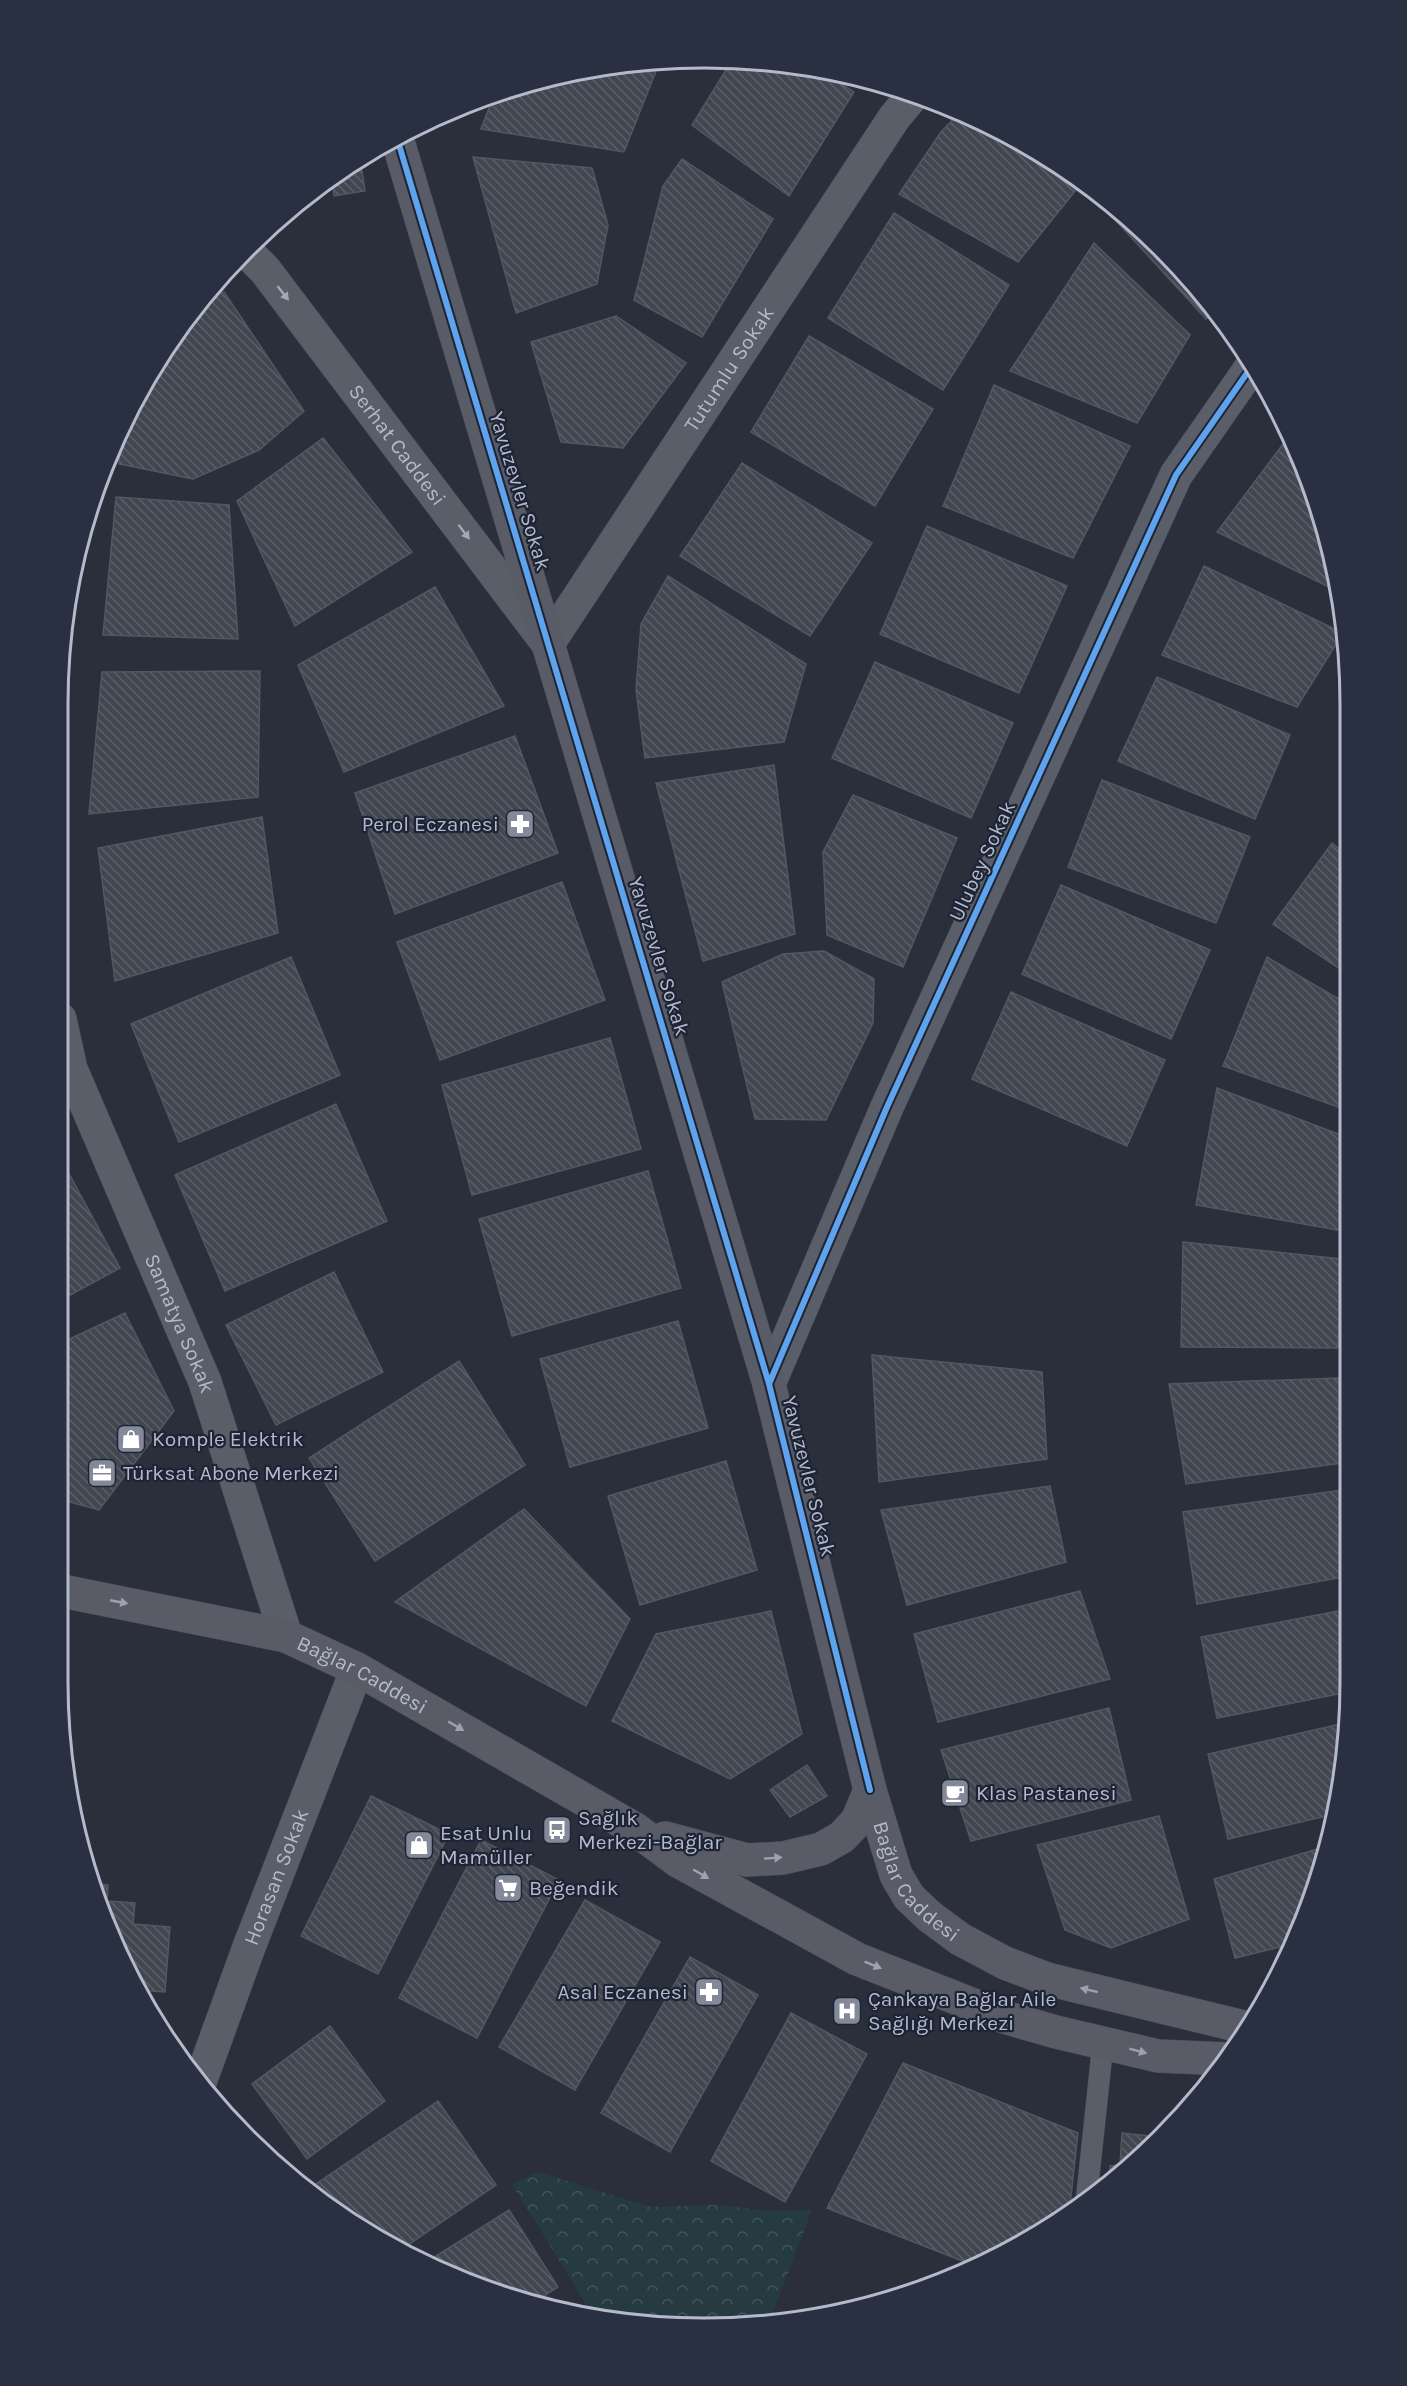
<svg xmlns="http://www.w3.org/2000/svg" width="1407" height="2386" viewBox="0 0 1407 2386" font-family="Karla,sans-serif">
  <defs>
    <pattern id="forest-crowns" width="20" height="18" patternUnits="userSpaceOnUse" patternTransform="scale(1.5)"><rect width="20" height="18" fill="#263a42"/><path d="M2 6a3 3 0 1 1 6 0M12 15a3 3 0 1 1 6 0" fill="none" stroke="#43545c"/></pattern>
    <pattern id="building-back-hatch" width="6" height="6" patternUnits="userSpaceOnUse" patternTransform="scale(1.5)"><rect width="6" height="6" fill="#424650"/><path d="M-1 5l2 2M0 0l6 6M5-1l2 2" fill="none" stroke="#5b5f68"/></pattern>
  </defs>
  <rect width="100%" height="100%" fill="#2a2f3b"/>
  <path fill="url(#forest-crowns)" d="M538 2172 651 2207 718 2205 760 2210H812L769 2323 745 2328 619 2324 595 2319 512 2184Z"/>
  <path fill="url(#building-back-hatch)" stroke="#525762" stroke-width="1.5" d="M732 60 816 68 854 92 789 196 692 125Z
    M660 61 624 152 481 129 494 95 577 69Z
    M961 111 1054 161 1076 190 1018 262 899 194 941 132Z
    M473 157 592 168 608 225 597 284 516 313Z
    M360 158 365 191 334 196 332 176Z
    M682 159 773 219 702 337 634 300 663 186Z
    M1113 207 1161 247 1212 314 1206 319 1108 212Z
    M894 213 1009 285 943 390 828 318Z
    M1094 243 1190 335 1137 423 1010 371Z
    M224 292 304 411 259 450 193 479 119 464 120 438 166 345 201 301Z
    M616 316 686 363 623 448 561 442 531 342Z
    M809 336 933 409 875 506 751 432Z
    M994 385 1130 446 1073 558 943 506Z
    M1289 436 1316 496 1335 590 1217 532Z
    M323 438 412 552 295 626 237 501Z
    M742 463 872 543 810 636 680 556Z
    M116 497 229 505 238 639 103 635Z
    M927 526 1067 586 1019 693 880 634Z
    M1204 566 1343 633 1297 707 1162 655Z
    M668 576 806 664 784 742 645 758 636 690 641 624Z
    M435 587 504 706 344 772 298 665Z
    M875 662 1013 723 971 818 832 758Z
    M260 671 258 797 89 814 102 672Z
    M1157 677 1290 735 1255 819 1118 761Z
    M515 736 558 853 395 914 355 793Z
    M774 765 795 934 703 961 656 783Z
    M1102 780 1250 837 1216 923 1068 867Z
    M853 795 957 838 903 967 827 935 823 852Z
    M262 817 278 933 115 981 98 848Z
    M1332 843 1349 857V975L1273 924Z
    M562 882 605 1000 440 1060 397 942Z
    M1061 885 1210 950 1171 1039 1022 974Z
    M824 951 874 979 873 1023 826 1120 755 1119 722 982 783 954Z
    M291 957 340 1075 179 1142 131 1024Z
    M1267 957 1349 1005V1111L1223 1066Z
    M1011 992 1165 1060 1127 1146 972 1079Z
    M610 1038 641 1149 472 1195 442 1085Z
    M1217 1088 1349 1138V1232L1196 1205Z
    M336 1104 387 1221 225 1291 175 1175Z
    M60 1157 120 1268 61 1300Z
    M648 1171 681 1288 512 1336 479 1219Z
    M1183 1242 1341 1259 1338 1348 1181 1347Z
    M334 1272 383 1372 276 1425 226 1325Z
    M125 1313 174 1411 99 1510 62 1500 61 1343Z
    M678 1321 708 1428 570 1467 540 1359Z
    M872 1355 1042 1372 1047 1459 879 1482Z
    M459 1361 525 1465 375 1561 309 1458Z
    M1338 1378 1349 1462 1186 1484 1169 1384Z
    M726 1461 757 1570 640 1605 608 1496Z
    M1050 1486 1066 1562 907 1605 881 1510Z
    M1349 1489V1576L1197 1604 1183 1512Z
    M524 1509 630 1619 586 1706 395 1602Z
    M1080 1591 1110 1679 938 1722 914 1634Z
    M1349 1609V1692L1217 1718 1201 1637Z
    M771 1611 802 1734 730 1779 612 1721 656 1634Z
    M1109 1708 1131 1800 971 1841 941 1750Z
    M1349 1722 1331 1815 1228 1839 1208 1754Z
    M807 1765 827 1796 790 1817 770 1790Z
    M371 1796 449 1834 378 1974 301 1936Z
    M1159 1816 1189 1919 1111 1948 1065 1930 1037 1845Z
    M481 1840 559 1880 477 2038 399 1998Z
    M1324 1847 1316 1891 1289 1945 1235 1958 1214 1879Z
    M90 1883 108 1885 107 1901 135 1903 133 1924 170 1927 165 1992 137 1990 124 1969Z
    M585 1900 660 1942 575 2090 499 2047Z
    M690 1957 758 1995 670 2152 601 2113Z
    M791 2013 867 2054 785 2202 711 2161Z
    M330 2026 385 2101 307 2159 252 2084Z
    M903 2063 1078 2133 1069 2214 1026 2243 975 2266 827 2208Z
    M438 2101 496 2185 399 2251 344 2220 307 2190Z
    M1122 2133 1159 2137 1108 2185 1110 2166 1120 2165Z
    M509 2210 558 2287 530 2305 423 2264Z"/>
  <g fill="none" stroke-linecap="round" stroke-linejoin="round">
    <g stroke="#464a54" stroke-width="22">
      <path id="lane" d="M1086 2203 1103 2043"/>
    </g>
    <g stroke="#464a54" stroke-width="34">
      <g id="street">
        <path id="s1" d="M244 249 265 270 548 644 894 118 913 95"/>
        <path id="s2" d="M60 1019 71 1069 205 1382 286 1636"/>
        <path d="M769 1384 887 1107 1176 475 1252 366"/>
        <path id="s3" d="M199 2085 249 1947 357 1669"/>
      </g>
    </g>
    <g stroke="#464a54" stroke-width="34">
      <g id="secondary">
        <path id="s4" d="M397 138 769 1384 870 1790 896 1875 909 1897 929 1916 960 1939 1005 1963 1047 1979 1248 2028"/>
        <path id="s5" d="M62 1591 286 1636 357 1669 635 1829 678 1861 857 1959 1004 2017 1056 2032 1158 2056 1228 2059"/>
        <path d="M665 1838 747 1860 783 1858 821 1849 842 1837 857 1821 870 1790"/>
      </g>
    </g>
    <use href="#lane" stroke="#5a5e68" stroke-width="21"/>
    <use href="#street" stroke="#5a5e68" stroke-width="33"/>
    <use href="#secondary" stroke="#595c66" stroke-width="33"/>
    <g stroke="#1c2436" stroke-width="10">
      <path id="cycleway" d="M397 138 769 1384 870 1790
        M769 1384 887 1107 1176 475 1252 366"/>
    </g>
    <use href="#cycleway" stroke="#60a3ed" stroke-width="6"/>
  </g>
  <defs><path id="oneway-solid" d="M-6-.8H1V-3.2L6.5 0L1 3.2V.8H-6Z" transform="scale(1.5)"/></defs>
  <g fill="#a2a8b8">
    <use href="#oneway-solid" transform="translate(283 293) rotate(52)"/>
    <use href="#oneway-solid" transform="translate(464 532) rotate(53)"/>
  </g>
  <g fill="#9da2b2">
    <use href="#oneway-solid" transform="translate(119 1602) rotate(11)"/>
    <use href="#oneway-solid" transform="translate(456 1726) rotate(30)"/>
    <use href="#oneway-solid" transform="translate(773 1858) rotate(-4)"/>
    <use href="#oneway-solid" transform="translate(701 1874) rotate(30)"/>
    <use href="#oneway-solid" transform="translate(873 1965) rotate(22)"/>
    <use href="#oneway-solid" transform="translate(1089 1990) rotate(-166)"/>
    <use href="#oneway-solid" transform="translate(1138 2051) rotate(15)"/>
  </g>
  <defs>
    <g id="pharmacy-square" transform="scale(1.5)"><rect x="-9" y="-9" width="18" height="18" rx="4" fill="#848999" stroke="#1c2436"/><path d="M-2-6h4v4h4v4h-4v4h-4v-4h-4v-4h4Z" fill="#fff"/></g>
    <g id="shop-square" transform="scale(1.5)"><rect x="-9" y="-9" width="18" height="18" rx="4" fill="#848999" stroke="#1c2436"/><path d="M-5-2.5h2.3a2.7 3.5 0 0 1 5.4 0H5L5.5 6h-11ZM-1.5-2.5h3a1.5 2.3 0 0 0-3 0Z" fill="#fff"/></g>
    <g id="office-square" transform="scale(1.5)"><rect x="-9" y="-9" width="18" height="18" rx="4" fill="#848999" stroke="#1c2436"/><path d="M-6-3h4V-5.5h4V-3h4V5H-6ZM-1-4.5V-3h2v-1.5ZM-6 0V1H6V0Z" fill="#fff"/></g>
    <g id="cafe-square" transform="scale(1.5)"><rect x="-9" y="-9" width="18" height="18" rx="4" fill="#848999" stroke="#1c2436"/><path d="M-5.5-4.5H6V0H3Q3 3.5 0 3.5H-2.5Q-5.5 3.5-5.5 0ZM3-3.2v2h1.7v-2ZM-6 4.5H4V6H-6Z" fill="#fff"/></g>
    <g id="bus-square" transform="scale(1.5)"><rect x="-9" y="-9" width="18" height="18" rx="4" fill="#848999" stroke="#1c2436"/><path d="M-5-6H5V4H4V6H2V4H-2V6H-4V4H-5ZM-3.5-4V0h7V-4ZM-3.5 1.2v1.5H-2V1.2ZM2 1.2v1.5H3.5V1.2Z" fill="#fff"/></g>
    <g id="supermarket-square" transform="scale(1.5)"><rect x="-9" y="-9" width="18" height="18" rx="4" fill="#848999" stroke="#1c2436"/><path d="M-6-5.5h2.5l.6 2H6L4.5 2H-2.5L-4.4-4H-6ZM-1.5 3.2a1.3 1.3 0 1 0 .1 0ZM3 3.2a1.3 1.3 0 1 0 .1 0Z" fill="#fff"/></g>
    <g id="hospital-square" transform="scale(1.5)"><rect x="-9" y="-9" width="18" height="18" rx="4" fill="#848999" stroke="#1c2436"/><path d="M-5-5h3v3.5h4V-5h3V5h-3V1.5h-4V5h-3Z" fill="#fff"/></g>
  </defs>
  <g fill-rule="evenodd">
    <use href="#pharmacy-square" x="520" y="824"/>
    <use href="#shop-square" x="131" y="1439"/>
    <use href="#office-square" x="102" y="1473"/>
    <use href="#cafe-square" x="955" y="1793"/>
    <use href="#bus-square" x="557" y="1830"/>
    <use href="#shop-square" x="419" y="1845"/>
    <use href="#supermarket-square" x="508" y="1888"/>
    <use href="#pharmacy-square" x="709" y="1992"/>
    <use href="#hospital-square" x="847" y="2011"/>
  </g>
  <g text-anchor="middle" stroke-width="4.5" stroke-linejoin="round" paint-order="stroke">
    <g font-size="21" fill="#b4bacc" stroke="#1c2436">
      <text dy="7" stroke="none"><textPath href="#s1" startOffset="828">Tutumlu Sokak</textPath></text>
      <text dy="7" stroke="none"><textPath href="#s1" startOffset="249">Serhat Caddesi</textPath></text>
      <text transform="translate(520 491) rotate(73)" y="7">Yavuzevler Sokak</text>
      <text transform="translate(982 861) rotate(-65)" y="7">Ulubey Sokak</text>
      <text transform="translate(659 956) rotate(73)" y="7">Yavuzevler Sokak</text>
      <text dy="7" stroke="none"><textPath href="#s2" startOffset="328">Samatya Sokak</textPath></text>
      <text transform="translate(809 1476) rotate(76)" y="7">Yavuzevler Sokak</text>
      <text dy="7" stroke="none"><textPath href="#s5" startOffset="314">Bağlar Caddesi</textPath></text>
      <text dy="7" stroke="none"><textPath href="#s3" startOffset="222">Horasan Sokak</textPath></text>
      <text dy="7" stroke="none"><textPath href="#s4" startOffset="1824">Bağlar Caddesi</textPath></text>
    </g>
    <g font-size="21" fill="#b4bacc" stroke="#1c2436" text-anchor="start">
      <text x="499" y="831" text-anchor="end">Perol Eczanesi</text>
      <text x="152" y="1446">Komple Elektrik</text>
      <text x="123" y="1480">Türksat Abone Merkezi</text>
      <text x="976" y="1800">Klas Pastanesi</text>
      <text x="578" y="1825">Sağlık<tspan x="578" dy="24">Merkezi-Bağlar</tspan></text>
      <text x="440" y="1840">Esat Unlu<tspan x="440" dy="24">Mamüller</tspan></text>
      <text x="529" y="1895">Beğendik</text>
      <text x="688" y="1999" text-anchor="end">Asal Eczanesi</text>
      <text x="868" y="2006">Çankaya Bağlar Aile<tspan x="868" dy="24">Sağlığı Merkezi</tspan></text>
    </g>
  </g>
  <path d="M0 0H1407V2386H0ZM704 68H704A636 636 0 0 1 1340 704V1682A636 636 0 0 1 704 2318H704A636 636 0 0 1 68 1682V704A636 636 0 0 1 704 68Z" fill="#283042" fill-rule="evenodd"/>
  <path fill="none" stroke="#b4bacc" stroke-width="3" d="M704 68H704A636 636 0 0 1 1340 704V1682A636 636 0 0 1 704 2318H704A636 636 0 0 1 68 1682V704A636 636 0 0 1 704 68Z"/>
</svg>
